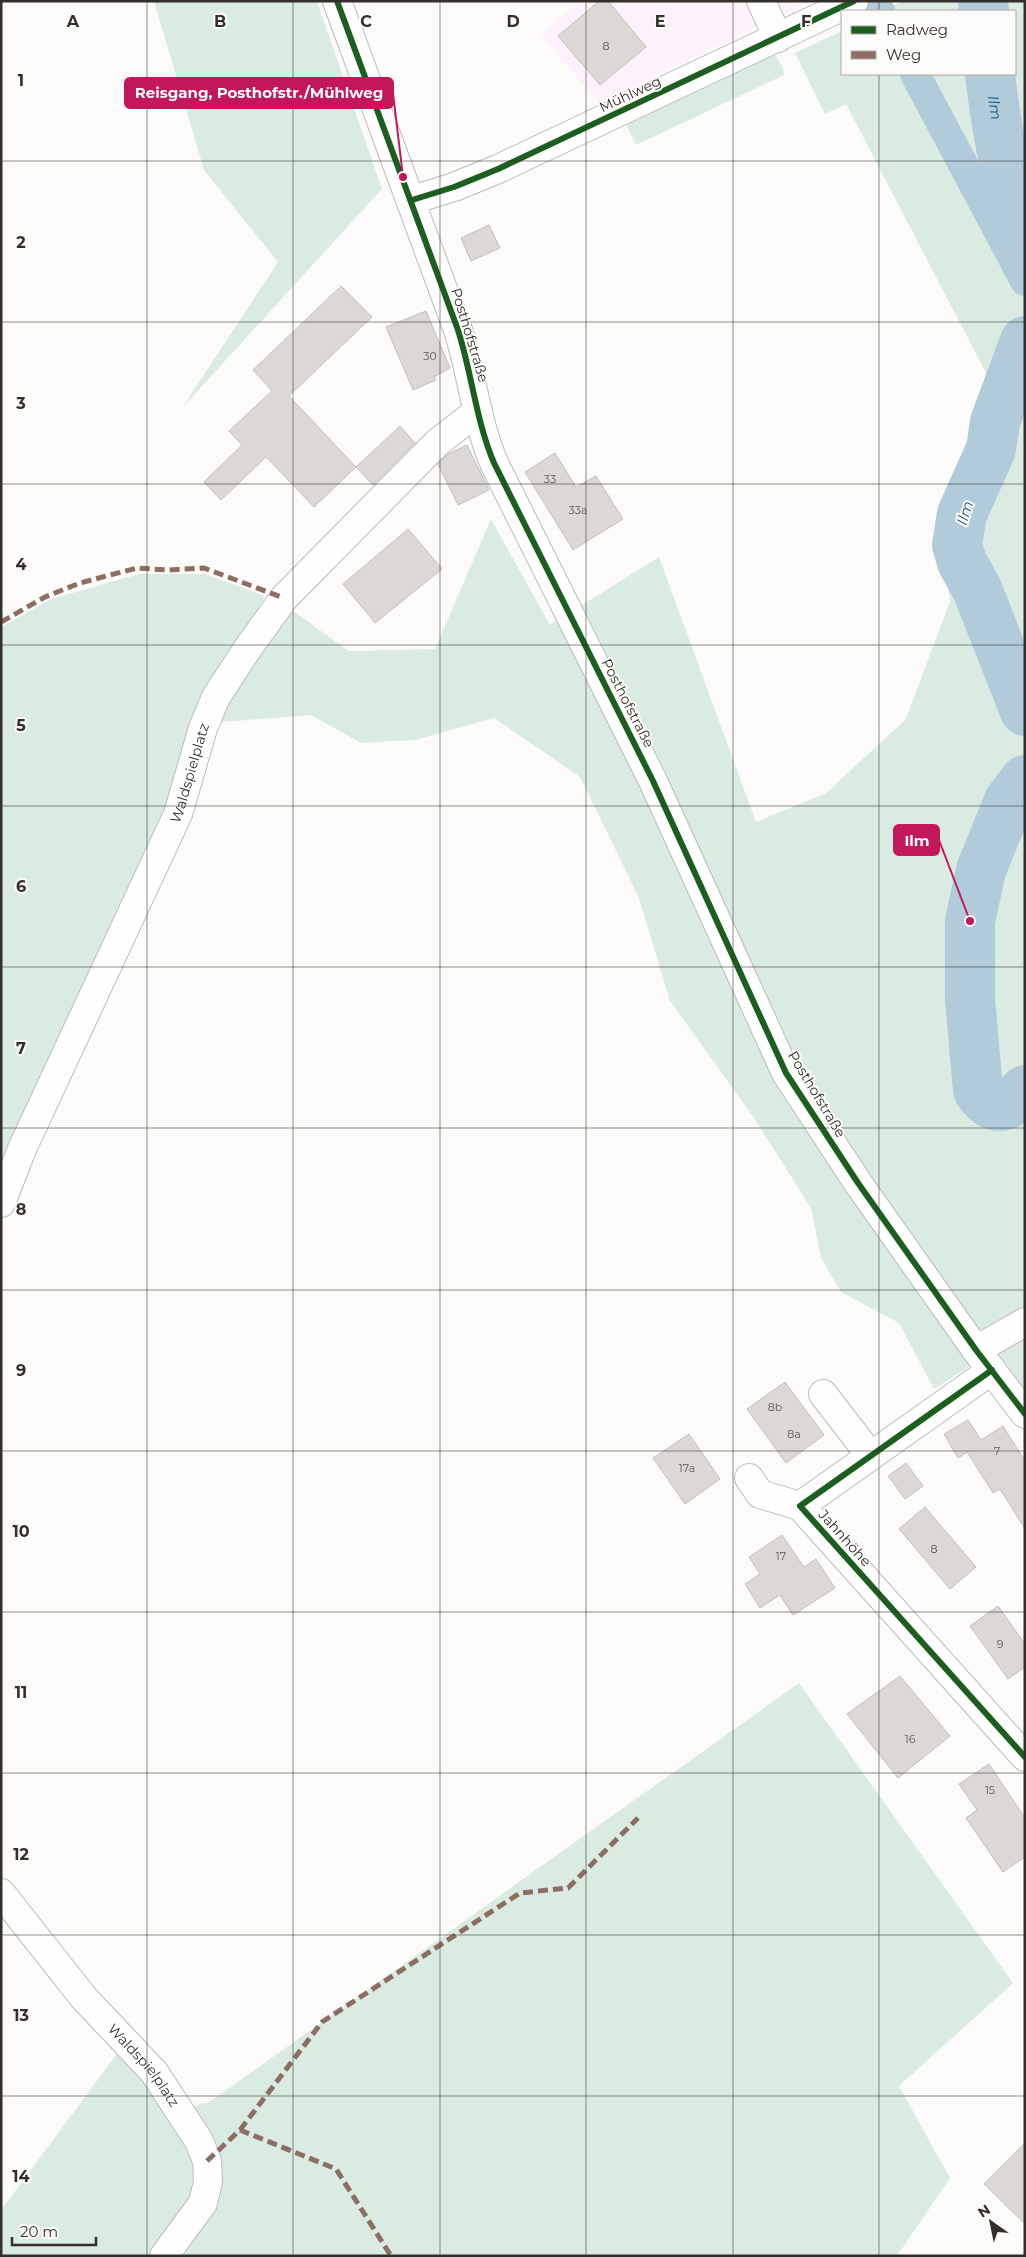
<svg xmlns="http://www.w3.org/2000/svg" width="1026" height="2257" viewBox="0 0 1026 2257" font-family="Montserrat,sans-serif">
  <rect width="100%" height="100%" fill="#fcfbfa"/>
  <path fill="#fdf2fb" d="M580 1H813L598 102 541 35Z"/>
  <path fill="#daece2" d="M154 1H317L382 189 182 408 278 262 204 170Z
    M903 1H1025V1416L972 1365 934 1389 899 1323 841 1292 821 1258 811 1208 754 1118 670 1001 639 898 580 777 494 718 415 740 361 743 311 715 210 723 286 606 349 651 435 649 491 519 550 625 659 557 756 822 826 793 906 719 950 601 941 543 981 442 987 375 846 104 825 114 795 53 842 31V74H1015V11H882Z
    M774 53 783 68 784 75 636 145 626 124Z
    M139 574H205L265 596 212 690 167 821 1 1180V627L51 599Z
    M799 1683 1013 1983 899 2086 950 2178 897 2256H1V2210L119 2051 176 2112 211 2101Z"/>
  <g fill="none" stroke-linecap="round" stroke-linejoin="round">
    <path stroke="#b1cbdb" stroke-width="30" d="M873 1 880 11
      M915 74 1025 281"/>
    <g stroke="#b1cbdb" stroke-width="50">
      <path d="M983 1 984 11"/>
      <path id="s1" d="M990 74C997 136 1010 197 1025 259"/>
      <path d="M1025 341 995 422 991 449 962 514 957 545 962 562 977 589 1025 711"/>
      <path d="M1025 780 1009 801 981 870 970 921V999L978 1090C993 1113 1008 1109 1025 1090"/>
    </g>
  </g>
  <path fill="#dcd8d6" stroke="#c2c0be" d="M599 1H608L646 47 600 85 558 36Z
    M489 225 500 248 471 261 461 238Z
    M341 286 372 317 289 396 356 467 314 507 266 457 221 500 204 482 242 445 229 431 272 391 253 370Z
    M426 311 450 368 434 377 436 380 413 390 386 327Z
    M400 426 415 443 373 485 356 467Z
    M467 445 489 490 458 505 438 464 448 454Z
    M555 453 576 487 596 476 623 519 573 550 525 472Z
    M408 529 442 569 375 623 343 584Z
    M785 1382 824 1435 786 1463 747 1409Z
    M968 1420 981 1440 1003 1426 1025 1461V1529L1000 1489 993 1493 967 1452 958 1458 944 1434Z
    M689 1434 720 1479 685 1504 653 1458Z
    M906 1463 923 1486 905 1499 888 1476Z
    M925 1507 976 1567 950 1589 899 1529Z
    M782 1535 804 1567 816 1559 835 1588 793 1615 780 1595 760 1608 745 1584 760 1574 749 1557Z
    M998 1606 1025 1644V1667L1008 1679 970 1626Z
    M900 1676 950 1736 898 1778 847 1714Z
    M989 1764 1025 1818V1857L1003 1872 966 1818 977 1810 959 1784Z
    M1025 2143V2224L984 2184Z"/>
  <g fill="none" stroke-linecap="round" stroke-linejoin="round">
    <g stroke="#bdbbb8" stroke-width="30">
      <g id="minor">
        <path d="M337 1 458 330C472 374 476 421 494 463L653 781 786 1073 858 1183 976 1350 1025 1414"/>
        <path d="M761 1 778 38"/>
        <path d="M412 200 454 187 498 169 854 1"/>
        <path id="s2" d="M1 1203 22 1149 178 814 203 728 216 697 248 648 284 598 438 442 478 411"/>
        <path d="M976 1350 1025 1322"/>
        <path d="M992 1370 800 1506 1025 1757"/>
        <path d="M823 1394 871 1456"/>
        <path d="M749 1478 760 1494 800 1506"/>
        <path id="s3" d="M1 1893 84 1998 154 2072 199 2141 207 2161 208 2182 203 2203 164 2256"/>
      </g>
    </g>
    <use href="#minor" stroke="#fffefe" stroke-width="28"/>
    <path stroke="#8d6e63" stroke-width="5" stroke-dasharray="10 5" stroke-linecap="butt" d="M1 622 45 597 80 583 137 568 168 570 204 568 284 598
      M240 2130 322 2022 520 1893 568 1888 638 1818
      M207 2161 240 2130 336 2169 391 2256"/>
    <g stroke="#fdfbf9" stroke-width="9">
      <path id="cycleway" d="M337 1 458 330C472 374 476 421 494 463L653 781 786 1073 858 1183 976 1350 1025 1414
        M412 200 454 187 498 169 854 1
        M992 1370 800 1506 1025 1757"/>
    </g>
    <use href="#cycleway" stroke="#1b5e20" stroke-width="6"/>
  </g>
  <path fill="none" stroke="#332f2a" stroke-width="1" stroke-opacity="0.55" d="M147 1V2256M293 1V2256M440 1V2256M586 1V2256M733 1V2256M879 1V11M879 74V2256M1 161H1025M1 322H1025M1 484H1025M1 645H1025M1 806H1025M1 967H1025M1 1128H1025M1 1290H1025M1 1451H1025M1 1612H1025M1 1773H1025M1 1935H1025M1 2096H1025"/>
  <g text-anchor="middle" stroke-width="4" stroke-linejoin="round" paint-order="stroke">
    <g font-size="11" fill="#5d5955">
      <text x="606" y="50">8</text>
      <text x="430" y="360">30</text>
      <text x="550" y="483">33</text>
      <text x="578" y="514">33a</text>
      <text x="775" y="1411">8b</text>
      <text x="794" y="1438">8a</text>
      <text x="997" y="1455">7</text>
      <text x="687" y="1472">17a</text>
      <text x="934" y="1553">8</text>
      <text x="781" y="1560">17</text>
      <text x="1000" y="1648">9</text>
      <text x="910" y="1743">16</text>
      <text x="990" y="1794">15</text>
    </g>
    <g font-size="14" fill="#332f2a" stroke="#fdfbf9">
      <text transform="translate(630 94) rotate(-25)" y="5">Mühlweg</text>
      <text transform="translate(470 335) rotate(73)" y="5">Posthofstraße</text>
      <text transform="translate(628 703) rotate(63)" y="5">Posthofstraße</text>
      <text dy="5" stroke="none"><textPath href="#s2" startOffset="470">Waldspielplatz</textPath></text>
      <text transform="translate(817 1094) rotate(59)" y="5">Posthofstraße</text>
      <text transform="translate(845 1538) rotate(48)" y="5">Jahnhöhe</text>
      <text dy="5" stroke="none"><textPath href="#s3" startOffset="224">Waldspielplatz</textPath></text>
    </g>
    <g font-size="15" font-style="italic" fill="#18597a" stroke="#fdfbf9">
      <text dy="5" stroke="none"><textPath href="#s1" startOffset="34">Ilm</textPath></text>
      <text transform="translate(965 513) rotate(-73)" y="5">Ilm</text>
    </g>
  </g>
  <g font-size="16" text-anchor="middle" font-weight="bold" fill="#332f2a" stroke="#fdfbf9" stroke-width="4" stroke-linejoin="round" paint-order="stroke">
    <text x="73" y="27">A</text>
    <text x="220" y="27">B</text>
    <text x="366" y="27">C</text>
    <text x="513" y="27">D</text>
    <text x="660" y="27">E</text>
    <text x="806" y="27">F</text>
    <text x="21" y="86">1</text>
    <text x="21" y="248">2</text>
    <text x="21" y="409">3</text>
    <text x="21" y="570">4</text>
    <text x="21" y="731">5</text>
    <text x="21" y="892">6</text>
    <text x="21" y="1054">7</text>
    <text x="21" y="1215">8</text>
    <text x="21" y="1376">9</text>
    <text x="21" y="1537">10</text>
    <text x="21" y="1698">11</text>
    <text x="21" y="1860">12</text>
    <text x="21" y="2021">13</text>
    <text x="21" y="2182">14</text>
  </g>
  <path fill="none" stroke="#c2185b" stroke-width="2" d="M403 177L393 93M970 921L939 840"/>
  <g fill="#c2185b" stroke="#fdfbf9" stroke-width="2">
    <circle cx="403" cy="177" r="5"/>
    <circle cx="970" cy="921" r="5"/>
  </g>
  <g fill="#c2185b" stroke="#c2185b" stroke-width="2">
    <rect x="125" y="78" width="268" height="30" rx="5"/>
    <rect x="894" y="825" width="45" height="30" rx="5"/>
  </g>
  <g font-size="15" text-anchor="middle" font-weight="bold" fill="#fff">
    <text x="259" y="98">Reisgang, Posthofstr./Mühlweg</text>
    <text x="917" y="846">Ilm</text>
  </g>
  <rect width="1026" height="2257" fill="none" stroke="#332f2a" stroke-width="5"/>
  <rect x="841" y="10" width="175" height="65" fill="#fdfbf9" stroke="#aca9a6"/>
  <rect x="851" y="26" width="25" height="8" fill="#1b5e20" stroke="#aca9a6"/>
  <text x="886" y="35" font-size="15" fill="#332f2a">Radweg</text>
  <rect x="851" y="51" width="25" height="8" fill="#8d6e63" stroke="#aca9a6"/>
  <text x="886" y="60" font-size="15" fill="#332f2a">Weg</text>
  <g transform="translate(991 2222) rotate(327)" stroke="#fdfbf9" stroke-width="4" paint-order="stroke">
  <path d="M0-4L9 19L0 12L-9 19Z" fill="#332f2a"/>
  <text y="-8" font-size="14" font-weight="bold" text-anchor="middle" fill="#332f2a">N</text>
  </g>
  <path d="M12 2237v8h84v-8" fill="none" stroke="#332f2a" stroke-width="2.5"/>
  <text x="20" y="2237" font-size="15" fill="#332f2a" stroke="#fdfbf9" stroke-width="4" paint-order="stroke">20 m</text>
</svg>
